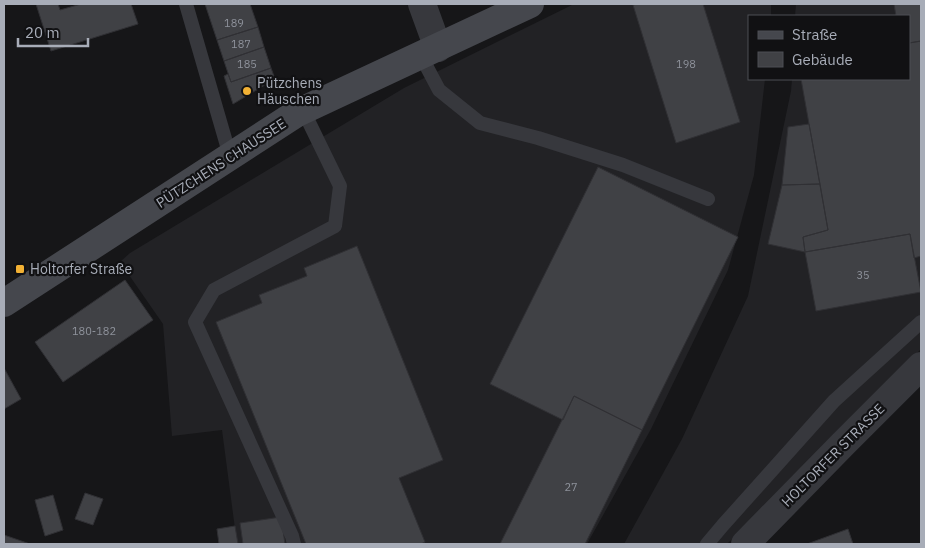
<svg xmlns="http://www.w3.org/2000/svg" width="925" height="548" viewBox="0 0 925 548" font-family="'IBM Plex Sans',sans-serif">
  <rect width="100%" height="100%" fill="#161618"/>
  <path fill="#222225" d="M574 4H771V16H749V79H765L754 175 728 270 651 429 587 544H237L222 430 172 436 163 324 120 262 130 253 404 88Z
    M796 4H921V349L727 544H624L682 439 748 296 791 91 792 79H909V16H795Z"/>
  <path fill="#404145" stroke="#303034" d="M36 4H58L60 10 81 4H131L138 24 51 51Z
    M205 4H250L258 27 217 40Z
    M638 4H703L740 122 676 143 633 5Z
    M894 4H921V41L909 43V16H896Z
    M258 27 264 47 224 61 217 40Z
    M921 41V256L914 258 910 234 805 252 803 237 828 230 801 79H909V43Z
    M264 47 271 68 231 82 224 61Z
    M271 68 275 79 233 104 224 76 228 74 231 82Z
    M809 124 820 184 782 185 788 127Z
    M598 167 738 237 642 430 574 396 563 420 490 384Z
    M820 184 828 230 803 237 805 252 768 244 782 185Z
    M910 234 921 292 816 311 805 252Z
    M357 246 443 460 399 478 425 542 421 544H306L216 322 262 303 259 295 307 276 304 268Z
    M125 280 153 320 63 382 35 342Z
    M4 368 21 399 4 409Z
    M574 396 642 430 585 544H500Z
    M85 493 103 499 93 525 75 519Z
    M53 495 63 530 45 536 35 500Z
    M281 517 285 544H243L240 523Z
    M235 526 238 544H219L217 529Z
    M848 529 853 544H807Z
    M4 535 30 544H4Z"/>
  <g fill="none" stroke-linecap="round" stroke-linejoin="round">
    <path stroke="#37383d" stroke-width="14" d="M186 4 230 156
      M421 56 439 90 480 123 538 138 623 165 708 199
      M294 544 292 536 195 322 214 290 335 226 340 186 303 110
      M707 544 723 525 834 401 921 322"/>
    <path stroke="#37383d" stroke-width="28" d="M422 4 438 48
      M745 544 843 444 921 366"/>
    <path stroke="#45474d" stroke-width="28" d="M4 303 297 113 530 4"/>
  </g>
  <g fill="#f2b134" stroke="#111113" stroke-width="2">
    <circle cx="247" cy="91" r="5"/>
    <rect x="15" y="264" width="10" height="10" rx="2.5"/>
  </g>
  <g text-anchor="middle" stroke-width="4.5" stroke-linejoin="round" paint-order="stroke">
    <g font-size="11" fill="#8e929b">
      <text x="234" y="27">189</text>
      <text x="241" y="48">187</text>
      <text x="247" y="68">185</text>
      <text x="686" y="68">198</text>
      <text x="863" y="279">35</text>
      <text x="94" y="335">180-182</text>
      <text x="571" y="491">27</text>
    </g>
    <g font-size="14" fill="#a8adb8" stroke="#111113" text-anchor="start">
      <text x="257" y="88">Pützchens<tspan x="257" dy="16">Häuschen</tspan></text>
      <text x="30" y="274">Holtorfer Straße</text>
    </g>
    <g font-size="14" fill="#a8adb8" stroke="#111113">
      <text transform="translate(221 163) rotate(-33)" y="5">PÜTZCHENS CHAUSSEE</text>
      <text transform="translate(833 455) rotate(-45)" y="5">HOLTORFER STRASSE</text>
    </g>
  </g>
  <rect width="925" height="548" fill="none" stroke="#a8adb8" stroke-width="10"/>
  <rect x="748" y="15" width="162" height="65" fill="#111113" stroke="#4d4f55"/>
  <rect x="758" y="31" width="25" height="8" fill="#45474d" stroke="#4d4f55"/>
  <text x="792" y="40" font-size="15" fill="#a8adb8">Straße</text>
  <rect x="758" y="52" width="25" height="15" fill="#404145" stroke="#4d4f55"/>
  <text x="792" y="65" font-size="15" fill="#a8adb8">Gebäude</text>
  <path d="M18 38v8h70v-8" fill="none" stroke="#a8adb8" stroke-width="2.5"/>
  <text x="25" y="38" font-size="15" fill="#a8adb8" stroke="#111113" stroke-width="4" paint-order="stroke">20 m</text>
</svg>
